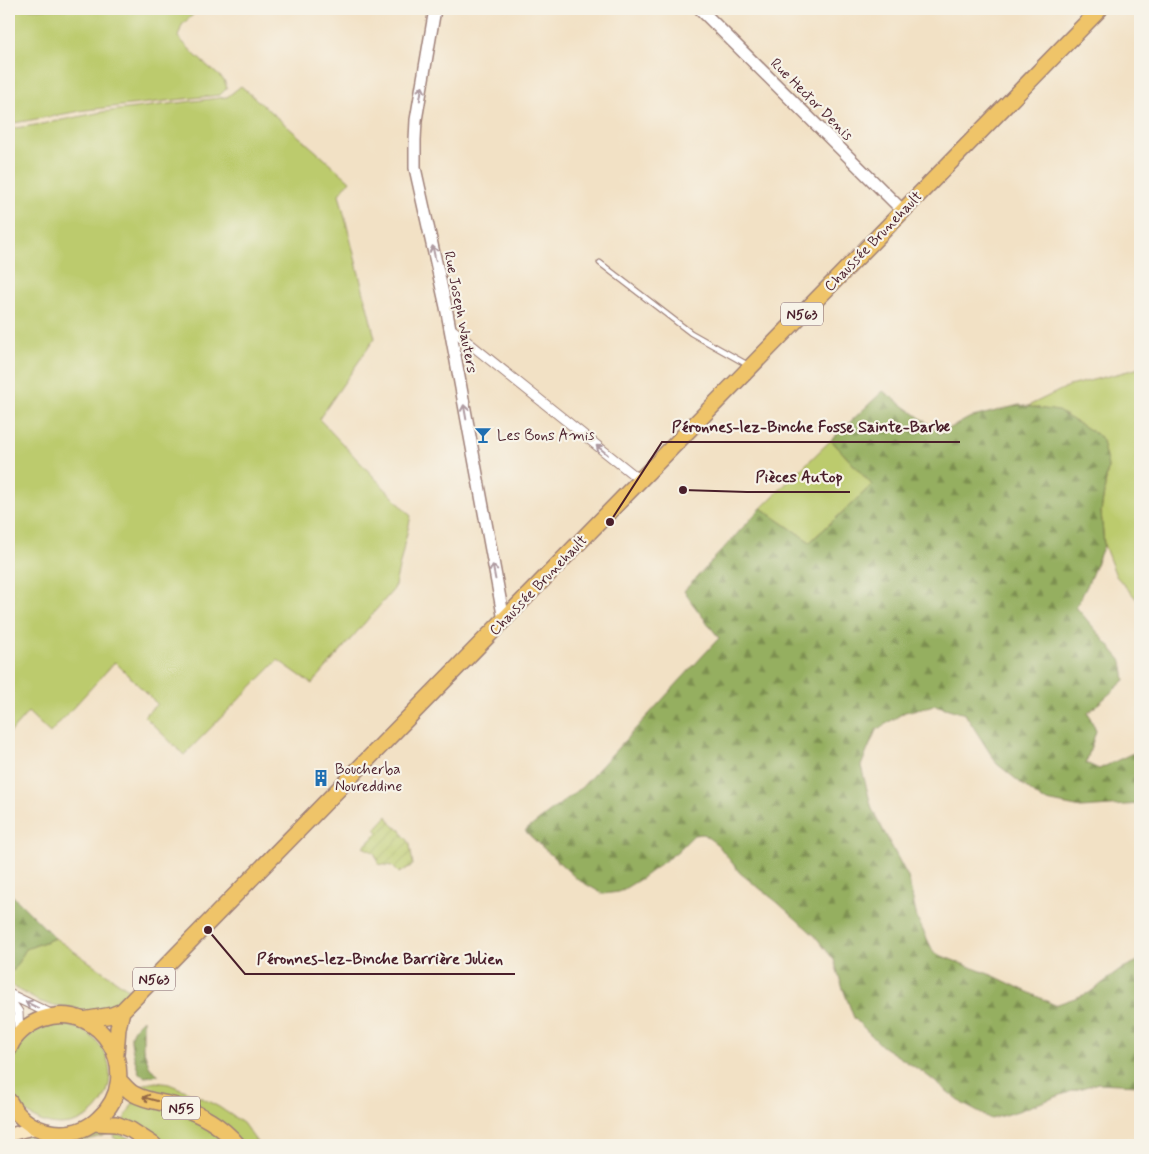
<svg xmlns="http://www.w3.org/2000/svg" width="1149" height="1154" viewBox="0 0 1149 1154" font-family="Mynerve,sans-serif">
  <defs>
    <pattern id="forest-firs" width="22" height="20" patternUnits="userSpaceOnUse" patternTransform="scale(1.25)"><rect width="22" height="20" fill="#95af60"/><path d="M5 1l3.5 6h-7zM16 11l3.5 6h-7z" fill="#7c8e4f"/></pattern>
    <pattern id="garden-furrows" width="10" height="10" patternUnits="userSpaceOnUse" patternTransform="scale(1.25)"><rect width="10" height="10" fill="#bccb6d"/><path d="M-1 1l2-2M0 10L10 0M9 11l2-2" fill="none" stroke="#a3ae5f"/></pattern>
  </defs>
  <rect width="100%" height="100%" fill="#f7f3e8"/>
  <filter id="ink" filterUnits="userSpaceOnUse"><feTurbulence type="fractalNoise" baseFrequency=".02" numOctaves="2"/><feDisplacementMap in="SourceGraphic" scale="10" xChannelSelector="R" yChannelSelector="G"/><feConvolveMatrix kernelMatrix="1 2 1 2 8 2 1 2 1" color-interpolation-filters="sRGB"/></filter>
  <filter id="wash" filterUnits="userSpaceOnUse"><feTurbulence type="fractalNoise" baseFrequency=".0096" numOctaves="4" result="noise"/><feDisplacementMap in="SourceGraphic" scale="20" xChannelSelector="R" yChannelSelector="G"/><feGaussianBlur stdDeviation="1.12" result="paint"/><feColorMatrix in="noise" values="0 0 0 0 0 0 0 0 0 0 0 0 0 0 0 0 0 1.4 0 .05"/><feComposite in="paint" operator="in"/></filter>
  <g filter="url(#wash)">
    <rect width="100%" height="100%" fill="#f2e1c5"/>
    <path fill="#bccb6d" stroke="#83754c" d="M9 9H199L182 25 178 37 196 56 224 80 227 88 220 95 86 110 9 124Z
      M241 86 350 181 339 194 375 338 319 419 411 516 394 589 312 684 278 660 184 755 144 716 157 704 115 662 50 733 28 712 9 734V129L42 124 102 112 227 97Z
      M1140 366V603L1116 576 1104 545 1101 512 1108 466 1028 406 1069 386 1136 369Z
      M831 440 872 485 810 542 761 508Z
      M55 938 131 991 118 1001 105 1010 91 1012 69 1007 51 1005 38 1001 9 984V968L13 971 26 949Z
      M9 1005C16 1015 17 1025 9 1035Z
      M10 1075a50 50 0 1 1 100 0a50 50 0 1 1-100 0Z
      M156 1082 169 1084 198 1096 219 1107 243 1123 259 1145H244L138 1088 145 1084Z
      M134 1101 183 1115 204 1123 232 1145H161L123 1121Z
      M102 1131H109V1133L102 1136 72 1144 60 1145 23 1140 11 1144 9 1142 22 1136H30L50 1141H75Z
      M116 1133 129 1138 140 1145H126L113 1137Z"/>
    <path fill="url(#forest-firs)" stroke="#706746" d="M883 391 941 433 969 418 1019 405 1058 411 1101 437 1108 466 1101 512 1104 545 1087 586 1076 607 1122 661 1125 680 1088 713 1096 731 1086 763 1099 769 1131 754 1140 752V804L1081 808 1042 800 997 764 965 714 935 705 905 712 876 730 861 766 872 809 908 877 917 918 934 953 994 976 1055 1005 1089 993 1123 968 1140 960V1085L1098 1083 1072 1091 1018 1111 991 1119 963 1104 924 1073 882 1046 854 1018 842 986 834 960 815 936 777 902 740 873 718 845 703 834 694 835 678 851 642 878 619 892 603 894 577 879 525 831 581 788 719 638 692 603 684 591 761 508 810 542 872 485 831 440Z
      M9 892 55 938 26 949 13 971 9 968Z
      M143 1019V1048L150 1068 159 1075 145 1077 139 1073C136 1064 130 1044 131 1036 132 1029 139 1023 143 1019Z"/>
    <path fill="url(#garden-furrows)" stroke="#83754c" d="M387 816C390 822 393 828 401 829 403 839 408 837 410 845L413 865 399 873 392 866 378 864C375 850 374 853 363 847L378 832 375 829Z"/>
  </g>
  <g filter="url(#ink)">
    <g fill="none" stroke-linecap="round" stroke-linejoin="round">
      <g stroke="#9e8078" stroke-width="7">
        <path id="service" d="M600 263 691 333 748 365"/>
      </g>
      <g stroke="#9e8078" stroke-width="11">
        <path id="minor" d="M449 327 640 480
          M9 994 53 1015
          M9 999 18 1012 19 1034"/>
      </g>
      <g stroke="#9e8078" stroke-width="14">
        <path id="tertiary" d="M435 9 416 120 415 140V168L446 307 504 620
          M700 9 903 211"/>
      </g>
      <g stroke="#9e8078" stroke-width="15">
        <path id="secondary" d="M9 1135 23 1131 37 1128"/>
      </g>
      <g stroke="#9e8078" stroke-width="18">
        <path id="primary" d="M83 1020 112 1015 122 1011 1100 9
          M9 1049C14 1035 28 1024 42 1019 102 998 146 1076 99 1118 89 1128 75 1133 61 1133 38 1133 19 1120 9 1101
          M116 1054 118 1028 122 1011
          M119 1080C124 1085 128 1091 134 1094 146 1101 162 1102 176 1106 200 1113 221 1125 238 1145
          M94 1123 116 1124 131 1130 154 1145"/>
      </g>
      <g stroke="#9e8078" stroke-width="18">
        <path id="trunk" d="M9 1046 11 1044"/>
      </g>
      <use href="#service" stroke="#fff" stroke-width="4.5"/>
      <use href="#minor" stroke="#fff" stroke-width="9"/>
      <use href="#tertiary" stroke="#fff" stroke-width="11"/>
      <use href="#secondary" stroke="#f9e7c3" stroke-width="12"/>
      <use href="#primary" stroke="#efc469" stroke-width="15"/>
      <use href="#trunk" stroke="#efc469" stroke-width="15"/>
    </g>
    <defs><path id="oneway-shaft" d="M-6 0H5M1.5-3L5.5 0L1.5 3" fill="none" stroke-width="1.6" stroke-linecap="round" stroke-linejoin="round" transform="scale(1.25)"/></defs>
    <g stroke="#ae9aa0">
      <use href="#oneway-shaft" transform="translate(421 93) rotate(-81)"/>
      <use href="#oneway-shaft" transform="translate(434 253) rotate(-102)"/>
      <use href="#oneway-shaft" transform="translate(465 412) rotate(-100)"/>
      <use href="#oneway-shaft" transform="translate(602 450) rotate(-141)"/>
      <use href="#oneway-shaft" transform="translate(494 572) rotate(-101)"/>
      <use href="#oneway-shaft" transform="translate(32 1005) rotate(-154)"/>
    </g>
    <use stroke="#946947" href="#oneway-shaft" transform="translate(150 1099) rotate(-165)"/>
  </g>
  <defs>
    <g id="bar-bare" transform="scale(1.35)"><path d="M-6-5H6L.8 .8V4.5H3.5V6h-7V4.5H-.8V.8Z" fill="#1f6fb2" stroke="#f7f3e8" stroke-width="2.5" paint-order="stroke"/></g>
    <g id="building-bare" transform="scale(1.35)"><path d="M-4-6H4V6H1V3H-1V6H-4ZM-2.5-4.3h1.7v1.8h-1.7ZM.8-4.3h1.7v1.8H.8ZM-2.5-1h1.7V.8h-1.7ZM.8-1h1.7V.8H.8Z" fill="#1f6fb2" stroke="#f7f3e8" stroke-width="2.5" paint-order="stroke"/></g>
  </defs>
  <g fill-rule="evenodd">
    <use href="#bar-bare" x="483" y="435"/>
    <use href="#building-bare" x="321" y="778"/>
  </g>
  <g text-anchor="middle" stroke-width="4.5" stroke-linejoin="round" paint-order="stroke">
    <g fill="#f7f3e8" stroke="#7e5f64" stroke-width="1">
      <rect x="781" y="302.5" width="42" height="23" rx="4"/>
      <rect x="133" y="967.5" width="42" height="23" rx="4"/>
      <rect x="162" y="1096.5" width="38" height="23" rx="4"/>
    </g>
    <g font-size="14" font-weight="bold" fill="#4a1f2b">
      <text x="802" y="319">N563</text>
      <text x="154" y="984">N563</text>
      <text x="181" y="1113">N55</text>
    </g>
    <g font-size="15" fill="#4a1f2b" stroke="#f7f3e8">
      <text transform="translate(812 99) rotate(45)" y="5">Rue Hector Denis</text>
      <text transform="translate(873 241) rotate(-46)" y="5">Chaussée Brunehault</text>
      <text transform="translate(461 312) rotate(79)" y="5">Rue Joseph Wauters</text>
      <text transform="translate(538 585) rotate(-46)" y="5">Chaussée Brunehault</text>
    </g>
    <g font-size="15" fill="#4a1f2b" stroke="#f7f3e8" text-anchor="start">
      <text x="497" y="440">Les Bons Amis</text>
      <text x="335" y="774">Boucherba<tspan x="335" dy="17">Noureddine</tspan></text>
    </g>
  </g>
  <path fill="none" stroke="#4a1f2b" stroke-width="2" d="M610 522L662 442H960M683 490L747 492H850M208 930L245 974H515"/>
  <g fill="#4a1f2b" stroke="#f7f3e8" stroke-width="2">
    <circle cx="610" cy="522" r="5"/>
    <circle cx="683" cy="490" r="5"/>
    <circle cx="208" cy="930" r="5"/>
  </g>
  <g font-size="16" text-anchor="middle" font-weight="bold" fill="#4a1f2b" stroke="#f7f3e8" stroke-width="4.5" stroke-linejoin="round" paint-order="stroke">
    <text x="811" y="432">Péronnes-lez-Binche Fosse Sainte-Barbe</text>
    <text x="799" y="482">Pièces Autop</text>
    <text x="380" y="964">Péronnes-lez-Binche Barrière Julien</text>
  </g>
  <rect width="1149" height="1154" fill="none" stroke="#f7f3e8" stroke-width="30"/>
</svg>
